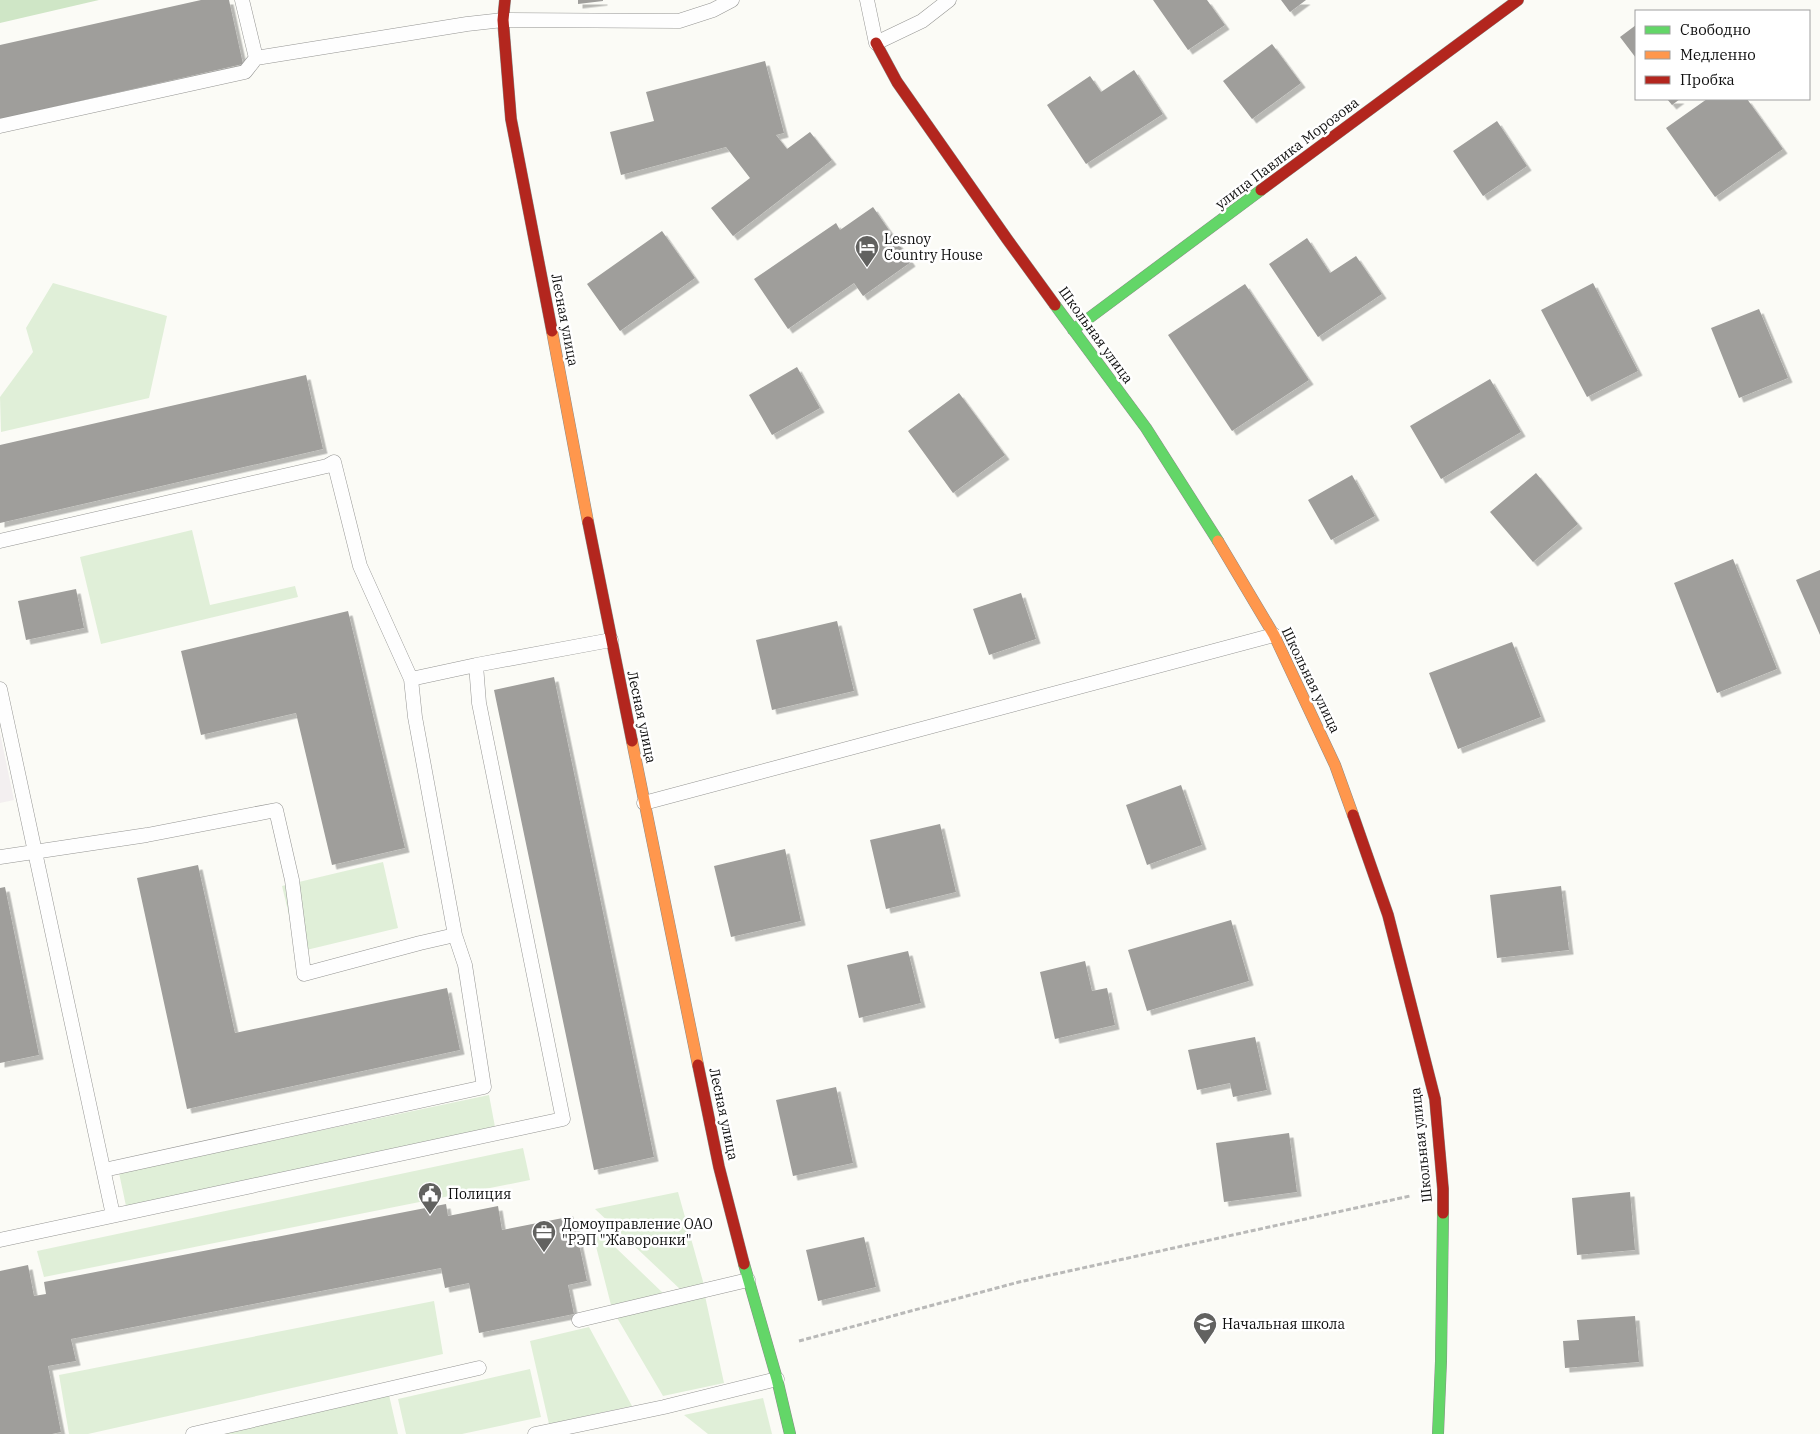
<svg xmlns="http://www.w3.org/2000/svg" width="1820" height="1434" viewBox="0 0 1820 1434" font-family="'IBM Plex Serif',serif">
  <defs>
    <filter id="shadow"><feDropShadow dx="4.5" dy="4.5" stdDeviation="0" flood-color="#0004"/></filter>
  </defs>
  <rect width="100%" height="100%" fill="#fbfbf6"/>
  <path fill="#f3eff0" d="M0 733 14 800 0 803Z"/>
  <path fill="#e0efd8" d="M53 283 167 316 149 398 1 432 0 397 33 352 26 328Z
    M192 530 210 605 295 586 298 597 101 644 80 557Z
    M383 862 398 928 298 952 282 886Z
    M489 1095 495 1127 126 1206 119 1173Z
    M523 1148 530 1180 44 1277 37 1251Z
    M678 1192 704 1285 681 1290 595 1209Z
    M590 1223 664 1294 611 1305Z
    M705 1296 724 1383 663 1396 616 1316Z
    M434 1301 443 1354 88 1434H69L59 1375Z
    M589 1327 632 1406 549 1424 530 1341Z
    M530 1369 541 1417 462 1434H406L398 1399Z
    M389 1395 398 1434H217Z
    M763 1398 772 1434H708L684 1415Z"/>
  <path fill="#cfe6c6" d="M0 0H99L0 23Z"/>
  <path fill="#9f9e9b" filter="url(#shadow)" d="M201 0H229L243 64 0 119V45Z
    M578 0H603V1L578 4Z
    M1153 0H1207L1225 25 1188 50Z
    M1281 0H1306L1290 12Z
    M1636 25V58L1620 37Z
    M1272 44 1301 83 1252 119 1223 81Z
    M765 61 784 133 776 135 787 149 810 132 832 160 733 236 711 208 750 178 726 147 621 175 610 132 654 121 646 92Z
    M1134 70 1163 114 1086 164 1047 105 1090 76 1101 92Z
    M1667 99H1680L1672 105Z
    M1707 99H1747L1783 149 1715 197 1666 128Z
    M1497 121 1527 166 1483 196 1453 151Z
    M873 207 911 262 863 296 854 283 788 329 754 279 836 223 840 230Z
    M662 231 695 278 620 331 587 284Z
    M1307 238 1330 273 1356 256 1382 294 1318 337 1269 264Z
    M1593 283 1638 371 1587 397 1541 310Z
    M1245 284 1309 380 1232 431 1168 335Z
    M1759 309 1788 378 1739 398 1711 328Z
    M797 367 820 408 772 435 749 395Z
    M306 375 323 449 0 523V445Z
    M1490 379 1521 432 1441 479 1410 426Z
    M959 393 1005 455 953 493 908 431Z
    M1536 473 1578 524 1533 562 1490 512Z
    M1352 475 1375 516 1331 540 1308 500Z
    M1733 559 1777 669 1717 693 1674 583Z
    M1820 570V635L1796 580Z
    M76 589 84 628 26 640 18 601Z
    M1021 593 1036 639 989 655 973 609Z
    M348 611 405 848 332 865 296 713 201 735 181 651Z
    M837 621 854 691 772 710 756 640Z
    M1512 642 1541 717 1458 749 1429 673Z
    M554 677 654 1157 594 1170 494 690Z
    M1181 785 1202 845 1147 865 1126 805Z
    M940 824 956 892 886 909 870 840Z
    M785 849 801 921 731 937 714 866Z
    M198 865 235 1033 447 988 460 1050 187 1109 137 878Z
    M1561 886 1569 950 1497 958 1490 895Z
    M5 887 39 1055 0 1063V888Z
    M1231 920 1249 981 1147 1011 1128 950Z
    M908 951 921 1003 859 1018 847 965Z
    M1085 961 1092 991 1107 988 1115 1025 1055 1039 1040 972Z
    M1255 1037 1267 1090 1233 1097 1230 1083 1197 1090 1188 1050Z
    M836 1087 853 1163 793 1176 776 1100Z
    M1289 1133 1297 1192 1224 1202 1216 1143Z
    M1630 1192 1635 1250 1577 1255 1572 1198Z
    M446 1204 448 1216 498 1206 502 1230 573 1216 587 1281 568 1285 574 1314 479 1333 469 1283 445 1288 441 1268 71 1339 76 1361 48 1366 61 1432 52 1434H0V1271L28 1265 34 1296 46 1294 44 1282Z
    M864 1237 876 1287 818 1301 806 1250Z
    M1635 1316 1639 1362 1565 1368 1563 1341 1579 1340 1577 1320Z"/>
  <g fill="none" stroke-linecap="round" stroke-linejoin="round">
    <g stroke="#959593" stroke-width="15">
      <path id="lane" d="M242 0 256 58 467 24 503 20 679 21 713 10 732 0
        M867 0 876 43 922 21 949 0
        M0 126 245 72 256 58
        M0 541 327 466 334 462 360 566 411 679
        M0 689 113 1215
        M644 803 1274 635
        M0 857 147 835 276 810 292 880 304 974 420 943 455 935
        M104 1170 484 1087 465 965 455 935 415 717 411 679 476 665
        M0 1240 563 1119 479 703 476 665 611 640
        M579 1320 748 1280
        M193 1434 479 1368
        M535 1434 664 1407 777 1379"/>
    </g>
    <g stroke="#8c8c8a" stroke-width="12">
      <path id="fast" d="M1055 305 1146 428 1218 541
        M1073 330 1261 190
        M744 1264 777 1379 790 1434
        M1438 1434 1441 1361 1443 1213"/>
    </g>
    <g stroke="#8c8c8a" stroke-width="12">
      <path id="slow" d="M552 331 588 522
        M1218 541 1274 635 1335 765 1353 815
        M632 741 698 1065"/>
    </g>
    <g stroke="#8c8c8a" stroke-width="12">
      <path id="jam" d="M505 0 503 20 511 119 552 331
        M876 43 897 82 1007 239 1055 305
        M1261 190 1518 0
        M588 522 632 741
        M1353 815 1388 915 1435 1099 1443 1189V1213
        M698 1065 719 1167 744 1264"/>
    </g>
    <path stroke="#b9b9b8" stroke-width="3" stroke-dasharray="5 2.5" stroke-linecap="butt" d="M799 1341 1019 1282 1410 1196"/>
    <use href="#lane" stroke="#fefefe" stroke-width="14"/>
    <use href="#fast" stroke="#63d668" stroke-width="11"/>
    <use href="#slow" stroke="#ff974d" stroke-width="11"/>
    <use href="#jam" stroke="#b3261e" stroke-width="11"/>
  </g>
  <defs>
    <g id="hotel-pin" transform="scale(1.25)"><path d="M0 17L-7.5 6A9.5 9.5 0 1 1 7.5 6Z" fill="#626260" stroke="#fff"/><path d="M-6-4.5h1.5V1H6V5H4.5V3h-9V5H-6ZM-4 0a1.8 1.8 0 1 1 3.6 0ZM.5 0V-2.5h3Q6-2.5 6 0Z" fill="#fff"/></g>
    <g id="civic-pin" transform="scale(1.25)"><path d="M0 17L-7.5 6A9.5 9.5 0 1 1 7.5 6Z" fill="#626260" stroke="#fff"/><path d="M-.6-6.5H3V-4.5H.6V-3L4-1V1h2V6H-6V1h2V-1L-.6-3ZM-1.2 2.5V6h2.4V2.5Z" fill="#fff"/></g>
    <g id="office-pin" transform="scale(1.25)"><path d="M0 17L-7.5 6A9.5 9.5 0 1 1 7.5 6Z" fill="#626260" stroke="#fff"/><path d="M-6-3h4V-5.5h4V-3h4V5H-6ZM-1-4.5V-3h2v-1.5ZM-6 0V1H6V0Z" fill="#fff"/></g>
    <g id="school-pin" transform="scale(1.25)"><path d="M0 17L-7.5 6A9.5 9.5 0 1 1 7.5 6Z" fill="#626260" stroke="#fff"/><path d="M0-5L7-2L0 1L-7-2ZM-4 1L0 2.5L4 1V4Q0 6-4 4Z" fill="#fff"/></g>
  </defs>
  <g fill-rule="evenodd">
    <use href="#hotel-pin" x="867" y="247"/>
    <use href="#civic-pin" x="430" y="1194"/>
    <use href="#office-pin" x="544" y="1232"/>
    <use href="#school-pin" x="1205" y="1324"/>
  </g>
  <g text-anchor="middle" stroke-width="5" stroke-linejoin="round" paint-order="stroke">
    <g font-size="14" fill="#0f0f0f" stroke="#fff">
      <text transform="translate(1287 153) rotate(-37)" y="5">улица Павлика Морозова</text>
      <text transform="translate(565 320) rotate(79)" y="5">Лесная улица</text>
      <text transform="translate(1096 335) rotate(54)" y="5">Школьная улица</text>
      <text transform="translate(1311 680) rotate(64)" y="5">Школьная улица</text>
      <text transform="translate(642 717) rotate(78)" y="5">Лесная улица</text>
      <text transform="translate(724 1114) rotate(78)" y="5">Лесная улица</text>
      <text transform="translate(1421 1145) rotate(-96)" y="5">Школьная улица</text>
    </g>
    <g font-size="14" fill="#0f0f0f" stroke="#fff" text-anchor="start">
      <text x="884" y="244">Lesnoy<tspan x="884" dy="16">Country House</tspan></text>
      <text x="448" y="1199">Полиция</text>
      <text x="562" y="1229">Домоуправление ОАО<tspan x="562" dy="16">"РЭП "Жаворонки"</tspan></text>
      <text x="1222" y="1329">Начальная школа</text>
    </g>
  </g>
  <rect x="1635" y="10" width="175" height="90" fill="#ffffff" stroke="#9f9f9f"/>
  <rect x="1645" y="26" width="25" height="8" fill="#63d668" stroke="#9f9f9f"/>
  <text x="1680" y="35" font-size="15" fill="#0f0f0f">Свободно</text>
  <rect x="1645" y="51" width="25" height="8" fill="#ff974d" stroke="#9f9f9f"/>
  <text x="1680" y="60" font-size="15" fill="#0f0f0f">Медленно</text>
  <rect x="1645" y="76" width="25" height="8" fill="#b3261e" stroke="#9f9f9f"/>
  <text x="1680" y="85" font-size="15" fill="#0f0f0f">Пробка</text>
</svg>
